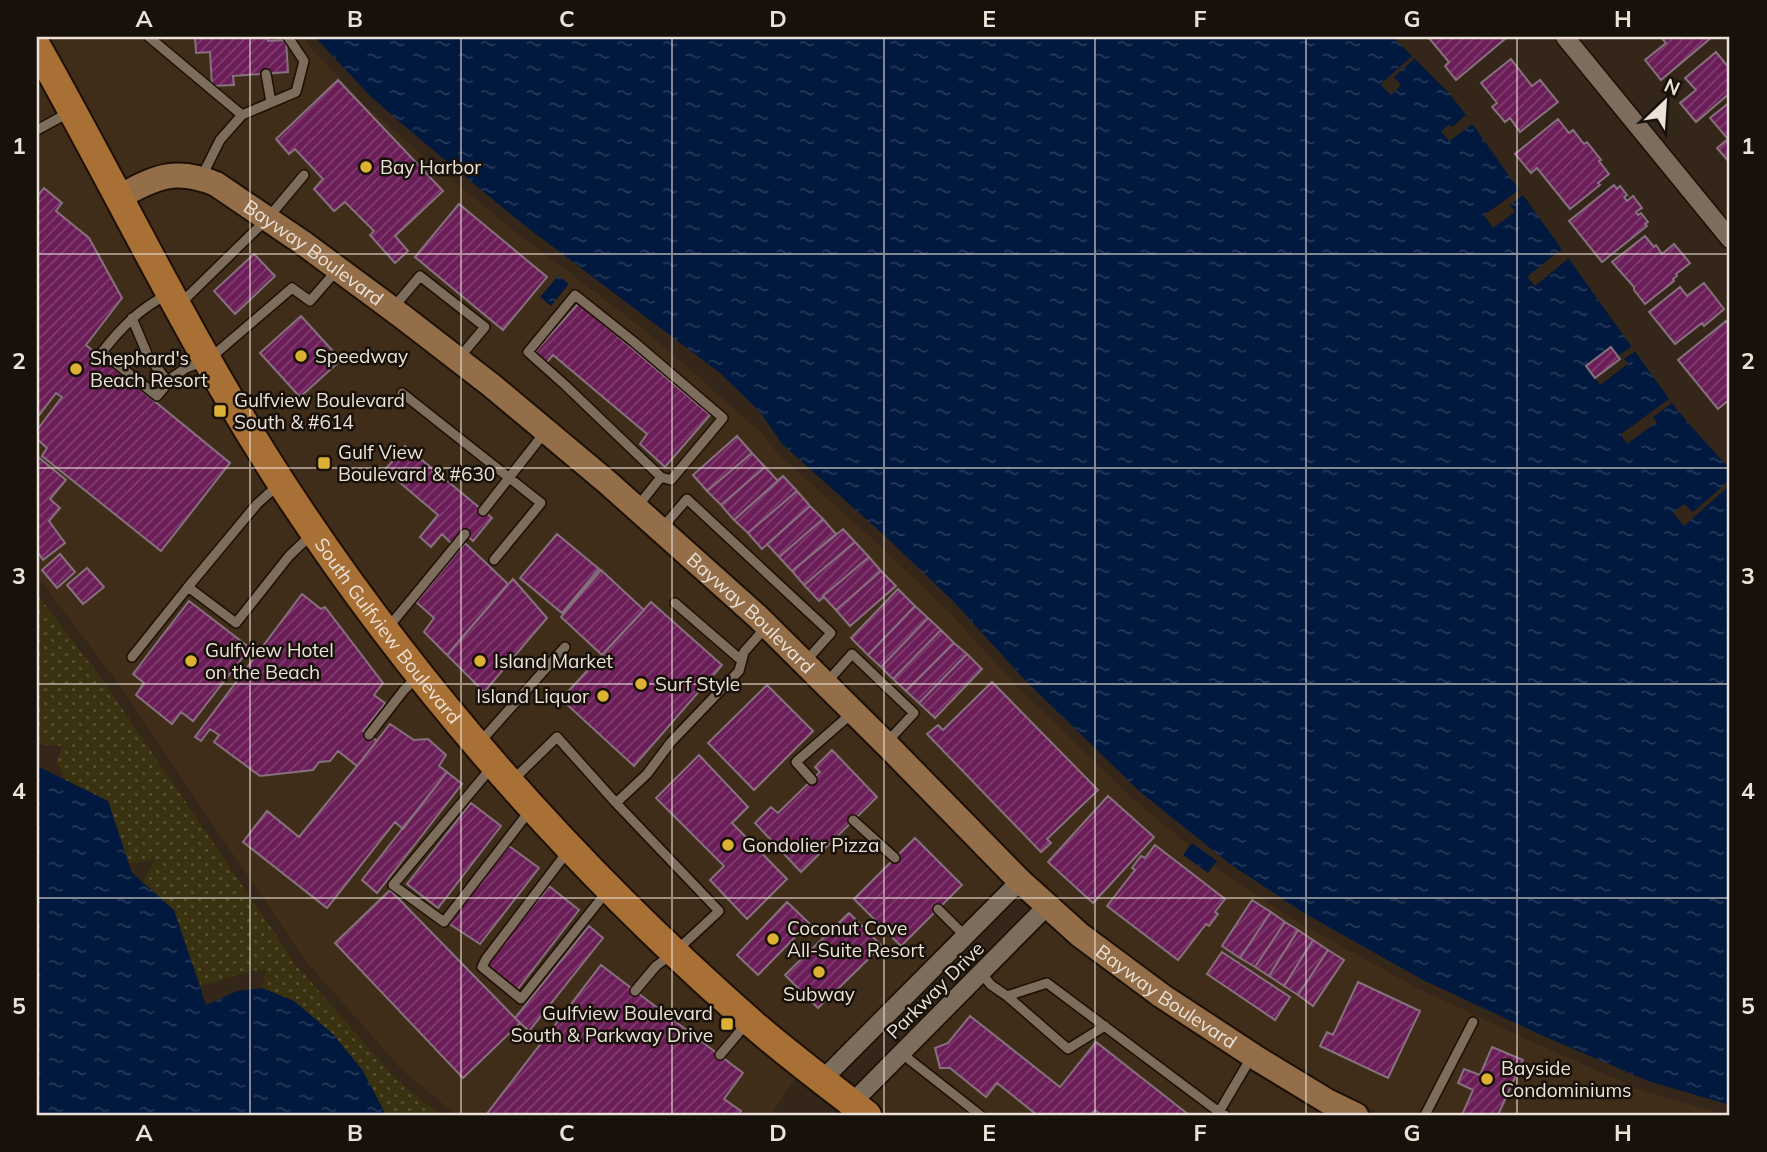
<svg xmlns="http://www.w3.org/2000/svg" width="1767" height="1152" viewBox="0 0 1767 1152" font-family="Mulish,sans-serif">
  <defs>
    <pattern id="sand-dots" width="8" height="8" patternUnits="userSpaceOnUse" patternTransform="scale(1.75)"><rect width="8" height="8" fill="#393110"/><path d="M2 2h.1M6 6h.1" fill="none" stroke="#564f32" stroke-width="1.8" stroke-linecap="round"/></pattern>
    <pattern id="water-ripples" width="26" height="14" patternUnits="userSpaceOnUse" patternTransform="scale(1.75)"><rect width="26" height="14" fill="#01193e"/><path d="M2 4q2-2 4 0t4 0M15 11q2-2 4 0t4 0" fill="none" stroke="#263a59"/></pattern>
    <pattern id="building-hatch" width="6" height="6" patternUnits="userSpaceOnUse" patternTransform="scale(1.75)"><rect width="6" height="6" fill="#6b1d57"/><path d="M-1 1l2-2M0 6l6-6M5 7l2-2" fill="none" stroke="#803e6f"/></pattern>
  </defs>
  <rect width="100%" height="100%" fill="#342618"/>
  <path fill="#402d19" d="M45 37H301L365 105 415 149 518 234 640 326 764 435 777 453 877 543 947 610 1018 687 1133 799 1223 873 1298 922 1419 989 1535 1043 1643 1091 1728 1115H1383L1333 1090 1264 1049 1168 986 1087 925 1055 897 1028 872 899 739 765 607 614 472 498 375 310 233 222 173 206 166 189 164H169L147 169 124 181Z
    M37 70 342 591 796 1077 771 1115H454L453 1112 402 1070 304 959 112 675 37 576Z
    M170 188 197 189 211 195 230 206 396 327 484 395 600 491 750 625 1004 881 822 1065 761 1015 662 923 602 864 469 716 360 576 291 475 234 382 135 201 153 191Z
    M1047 922 1073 944 1155 1007 1251 1069 1329 1115H887L869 1101Z"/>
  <path fill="url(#sand-dots)" d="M37 594 104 682 297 966 395 1078 440 1115H386L363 1071 294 1001 262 988 266 970 251 971 201 986 174 910 143 882 155 860 129 864 108 801 66 781 57 762 62 746 37 744Z"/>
  <path fill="url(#water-ripples)" d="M315 37H1393L1448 92 1460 107 1672 403 1688 423 1730 469V1105L1648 1081 1539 1034 1423 980 1304 913 1230 864 1139 791 1024 679 954 602 884 535 783 445 760 412 720 373 524 225 421 140 371 97Z
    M558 276 569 284 551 306 540 297Z
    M37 766 108 801 132 873 174 910 206 1005 237 991 262 988 294 1001 333 1034 363 1071 386 1115H37Z
    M1192 843 1217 861 1208 873 1183 855Z"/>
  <path fill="#342618" d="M1412 56 1414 59 1394 77 1401 85 1391 95 1381 85 1382 83Z
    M1466 115 1473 124 1449 141 1441 131 1449 125 1452 127Z
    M1519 190 1523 195 1510 205 1515 212 1493 228 1484 215Z
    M1562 249 1568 259 1535 286 1528 278 1529 275Z
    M1632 346 1636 351 1624 359 1628 364 1600 385 1595 378 1620 360 1618 356Z
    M1669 399 1672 403 1653 417 1657 422 1627 444 1621 434Z
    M1730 480V485L1684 526 1673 513 1684 504 1693 512Z"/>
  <path fill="url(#building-hatch)" stroke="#86717e" stroke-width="2" d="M195 37H267L268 41 286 40 288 72 233 76 234 85 212 86 210 52 196 53Z
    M1428 37H1503L1505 39 1456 80 1445 66 1449 62Z
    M1661 37H1712L1661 80 1645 60 1666 43Z
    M1716 52 1730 69V93L1696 122 1680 103 1696 90 1685 78Z
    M1511 59 1532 86 1540 80 1558 102 1520 132 1510 118 1505 122 1492 107 1497 103 1481 83Z
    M338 80 443 191 395 236 408 251 395 263 370 235 374 231 345 202 334 211 314 189 323 179 295 149 289 154 276 139Z
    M1730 102V163L1717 148 1728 139 1710 118Z
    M1558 119 1569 133 1573 130 1584 144 1587 142 1601 160 1599 161 1609 174 1598 183 1600 185 1570 209 1537 168 1531 173 1515 154Z
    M1614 185 1617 189 1620 186 1627 195 1624 197 1627 201 1633 196 1642 208 1636 212 1638 215 1641 213 1648 222 1645 224 1647 226 1602 262 1569 221Z
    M44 188 62 203 56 211 89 238 122 298 86 345 230 463 161 551 42 456 47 448 37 439V430L62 397 56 393 37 418V197Z
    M459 204 547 277 503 330 415 257Z
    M1645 236 1654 247 1656 245 1662 254 1674 244 1690 263 1676 274 1677 276 1673 279 1674 281 1645 304 1634 290V287L1612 262Z
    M254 254 275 276 235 314 214 291Z
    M1704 283 1724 309 1704 326 1702 323 1675 344 1649 312 1680 287 1687 296Z
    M579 303 710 415 665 467 640 444 647 434 553 355 546 363 535 352Z
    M301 316 341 360 300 397 260 353Z
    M1726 321 1730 327V399L1718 409 1678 360Z
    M1611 347 1620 359 1595 378 1586 366Z
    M737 436 752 453 707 491 693 475Z
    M405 446 492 518 473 541 463 532 452 544 442 534 431 547 420 537 438 515 385 470Z
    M752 453 765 467 721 505 707 491Z
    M37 456 66 480 50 499 60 508 49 521 65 543 43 560 37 551Z
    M765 467 778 481 734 520 721 505Z
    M783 476 797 491 748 533 734 520Z
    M797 491 810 506 762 549 748 533Z
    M810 506 823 519 779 557 767 544Z
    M823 519 836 534 792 571 779 557Z
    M843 529 855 542 804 585 792 571Z
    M557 534 599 569 562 613 520 578Z
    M855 542 869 557 823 596 824 597 819 601 804 585Z
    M465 543 508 584 447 655 424 632 434 618 416 602Z
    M60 554 75 572 57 588 42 570Z
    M869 557 881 571 836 610 823 596Z
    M87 568 104 587 83 604 67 585Z
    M601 570 644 610 602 655 561 617Z
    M881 571 896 586 850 626 836 610Z
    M513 579 547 618 484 692 447 655Z
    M898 589 915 606 868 655 851 638Z
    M302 594 321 609 325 607 383 683 374 695 385 703 363 731 377 741 357 766 338 751 330 761 319 762 313 770 260 776 214 742 219 735 210 729 201 741 195 737Z
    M189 601 250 648 193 721 181 712 172 724 136 695 144 683 133 674Z
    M651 602 722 665 634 766 561 699Z
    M915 606 928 618 881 667 868 655Z
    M928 618 941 630 893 679 881 667Z
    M941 630 954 643 906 691 893 679Z
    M954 643 967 654 919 703 906 691Z
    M967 654 982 669 935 718 919 703Z
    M992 682 1098 790 1047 839 1051 843 1041 852 927 734 938 725 943 730Z
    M767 685 813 731 754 790 708 743Z
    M390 724 414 740 428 739 446 755 439 766 447 772 403 829 395 822 327 908 243 842 267 811 299 837 357 766Z
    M832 750 877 797 801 872 755 823 771 807 778 813 820 772 815 767Z
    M699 755 748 807 732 823 787 879 747 919 710 880 724 866 656 798Z
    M447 772 462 784 377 893 362 880Z
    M1108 796 1154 837 1093 903 1048 862Z
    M471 803 501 826 438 908 407 884Z
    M915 838 962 885 901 946 854 899Z
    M1155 845 1225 899 1215 912 1218 914 1209 926 1206 924 1178 960 1107 906 1135 870 1132 868 1141 856 1145 858Z
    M509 846 539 868 480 944 448 923Z
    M549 886 579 910 517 990 486 965Z
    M390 890 520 1023 463 1078 335 943Z
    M1252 900 1271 912 1240 958 1222 946Z
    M787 902 809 923 758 975 737 955Z
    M1271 912 1285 922 1255 967 1240 958Z
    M849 913 882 946 818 1008 785 975Z
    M1285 922 1298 930 1269 976 1255 967Z
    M589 926 603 938 529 1031 515 1018Z
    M1298 930 1313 940 1284 986 1269 976Z
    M1313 940 1328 950 1298 995 1284 986Z
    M1328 950 1344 960 1313 1006 1298 995Z
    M1222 952 1290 997 1275 1020 1207 974Z
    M601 965 743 1073 724 1099 741 1111 738 1115H486Z
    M1358 982 1420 1011 1388 1078 1320 1046 1327 1032 1333 1035Z
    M970 1016 1060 1087 1096 1042 1189 1115H1101L1095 1110 1090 1115H1037L997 1083 986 1097 950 1068H940L935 1048 948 1043Z
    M1492 1047 1523 1060 1498 1115H1462L1473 1090 1458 1083 1464 1069 1480 1075Z"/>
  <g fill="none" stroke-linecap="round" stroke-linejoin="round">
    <g stroke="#1c0f03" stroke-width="12">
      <path id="lane" d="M149 37 242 115
        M266 74 271 102
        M37 130 68 113
        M202 176 220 140 242 115 296 92 304 61 288 37
        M167 295C140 308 121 328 102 352L157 396 173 377 186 368 208 360 292 288 310 301 337 270
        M575 295 634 342 723 418 671 480 661 477 565 385 528 352Z
        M179 305 268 218 304 175
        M393 308 420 276 485 327 459 358
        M132 318 148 356 168 382
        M402 393 541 503 494 560
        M277 486 257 504 188 587 236 623 289 556 312 534
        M638 506 661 477
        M483 511 545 432
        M662 528 687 499 831 633 805 662
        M675 603 741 660
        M387 629 465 534
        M132 657 188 587
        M827 682 852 654 914 713 888 741
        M369 735 404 690 418 676
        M481 741 565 647
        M491 768 393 885 444 922 531 809
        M812 780 796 762 851 714
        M512 781 557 737 616 803
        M853 820 895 858
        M568 851 486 959 482 967 521 999 608 890
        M938 909 966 937
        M981 973 991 985 1007 996 1047 983 1219 1112
        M635 991 656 966 675 952 719 911 616 803 647 774 671 742 739 671 744 652 766 627
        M1007 996 1068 1049 1105 1026
        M901 1053 980 1115
        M720 1055 746 1024
        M1225 1115 1219 1112 1252 1056
        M1425 1115 1473 1022"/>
    </g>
    <g stroke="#1c0f03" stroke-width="21">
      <path id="street" d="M1565 37 1730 239
        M822 1080 1020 881
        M852 1103 1047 906"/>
    </g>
    <g stroke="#1c0f03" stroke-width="28">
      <g id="secondary">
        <path id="s1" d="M119 197C155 177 176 167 216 184L303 243 403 317 491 385 607 482 757 616 891 749 1020 881 1080 935 1162 996 1258 1059 1327 1101 1356 1115"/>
      </g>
    </g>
    <g stroke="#1c0f03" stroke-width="32">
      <g id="primary">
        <path id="s2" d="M37 47C119 192 191 344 282 484 413 685 574 867 754 1025 791 1057 829 1085 867 1115"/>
      </g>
    </g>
    <use href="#lane" stroke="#7d6d5c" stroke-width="9"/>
    <use href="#street" stroke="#7d6d5c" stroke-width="18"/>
    <use href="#secondary" stroke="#936e48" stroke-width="24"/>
    <use href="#primary" stroke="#a97035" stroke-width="28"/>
  </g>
  <path fill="none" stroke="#ece2d9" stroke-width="2" stroke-opacity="0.55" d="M250 37V1115M461 37V1115M672 37V1115M884 37V1115M1095 37V1115M1306 37V1115M1517 37V1115M37 254H1730M37 468H1730M37 684H1730M37 898H1730"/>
  <g fill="#ddb133" stroke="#17110a" stroke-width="2.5">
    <circle cx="366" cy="167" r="7"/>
    <circle cx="301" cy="356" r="7"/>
    <circle cx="76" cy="369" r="7"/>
    <rect x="213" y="404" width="14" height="14" rx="3.5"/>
    <rect x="317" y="456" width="14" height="14" rx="3.5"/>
    <circle cx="191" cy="661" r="7"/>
    <circle cx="480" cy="661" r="7"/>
    <circle cx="641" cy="684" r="7"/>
    <circle cx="603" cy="696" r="7"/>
    <circle cx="728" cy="845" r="7"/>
    <circle cx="773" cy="939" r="7"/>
    <circle cx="819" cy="972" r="7"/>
    <rect x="720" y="1017" width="14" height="14" rx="3.5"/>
    <circle cx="1487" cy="1079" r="7"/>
  </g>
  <g text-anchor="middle" stroke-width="5" stroke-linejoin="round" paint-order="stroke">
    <g font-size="19" fill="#ece2d9" stroke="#17110a" text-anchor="start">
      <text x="380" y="174">Bay Harbor</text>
      <text x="315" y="363">Speedway</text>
      <text x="90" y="365">Shephard's<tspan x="90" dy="22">Beach Resort</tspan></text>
      <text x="234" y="407">Gulfview Boulevard<tspan x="234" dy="22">South &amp; #614</tspan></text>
      <text x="338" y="459">Gulf View<tspan x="338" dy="22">Boulevard &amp; #630</tspan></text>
      <text x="205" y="657">Gulfview Hotel<tspan x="205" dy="22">on the Beach</tspan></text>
      <text x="494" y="668">Island Market</text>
      <text x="655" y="691">Surf Style</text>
      <text x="589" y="703" text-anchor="end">Island Liquor</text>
      <text x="742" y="852">Gondolier Pizza</text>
      <text x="787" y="935">Coconut Cove<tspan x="787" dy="22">All-Suite Resort</tspan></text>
      <text x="819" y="1001" text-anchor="middle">Subway</text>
      <text x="713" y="1020" text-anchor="end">Gulfview Boulevard<tspan x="713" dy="22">South &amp; Parkway Drive</tspan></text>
      <text x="1501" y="1075">Bayside<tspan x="1501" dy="22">Condominiums</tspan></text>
    </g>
    <g font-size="19" fill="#ece2d9" stroke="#17110a">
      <text dy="7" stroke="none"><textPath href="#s1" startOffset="222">Bayway Boulevard</textPath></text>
      <text dy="7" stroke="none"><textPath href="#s1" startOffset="789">Bayway Boulevard</textPath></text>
      <text dy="7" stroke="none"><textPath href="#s2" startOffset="682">South Gulfview Boulevard</textPath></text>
      <text transform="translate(935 990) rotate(-45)" y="7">Parkway Drive</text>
      <text dy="7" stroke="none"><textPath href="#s1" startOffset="1356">Bayway Boulevard</textPath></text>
    </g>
  </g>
  <rect width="1767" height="1152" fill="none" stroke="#17110a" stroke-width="77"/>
  <g transform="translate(1665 102) rotate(25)" stroke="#17110a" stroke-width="5" paint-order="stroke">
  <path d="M0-5L12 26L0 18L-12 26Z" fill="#ece2d9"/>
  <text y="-10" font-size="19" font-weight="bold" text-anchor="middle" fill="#ece2d9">N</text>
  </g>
  <rect x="38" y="38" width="1690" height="1076" fill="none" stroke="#ece2d9" stroke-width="2.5"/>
  <g font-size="23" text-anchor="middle" font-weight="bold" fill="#ece2d9">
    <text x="144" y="27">A</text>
    <text x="355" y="27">B</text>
    <text x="567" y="27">C</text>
    <text x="778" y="27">D</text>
    <text x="989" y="27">E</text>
    <text x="1200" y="27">F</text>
    <text x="1412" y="27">G</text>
    <text x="1623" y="27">H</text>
    <text x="19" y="154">1</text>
    <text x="1748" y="154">1</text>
    <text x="19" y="369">2</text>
    <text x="1748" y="369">2</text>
    <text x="19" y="584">3</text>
    <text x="1748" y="584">3</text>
    <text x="19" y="799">4</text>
    <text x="1748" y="799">4</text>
    <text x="19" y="1014">5</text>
    <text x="1748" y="1014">5</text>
    <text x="144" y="1141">A</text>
    <text x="355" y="1141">B</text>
    <text x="567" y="1141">C</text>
    <text x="778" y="1141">D</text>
    <text x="989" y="1141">E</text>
    <text x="1200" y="1141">F</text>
    <text x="1412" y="1141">G</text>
    <text x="1623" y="1141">H</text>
  </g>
</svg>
